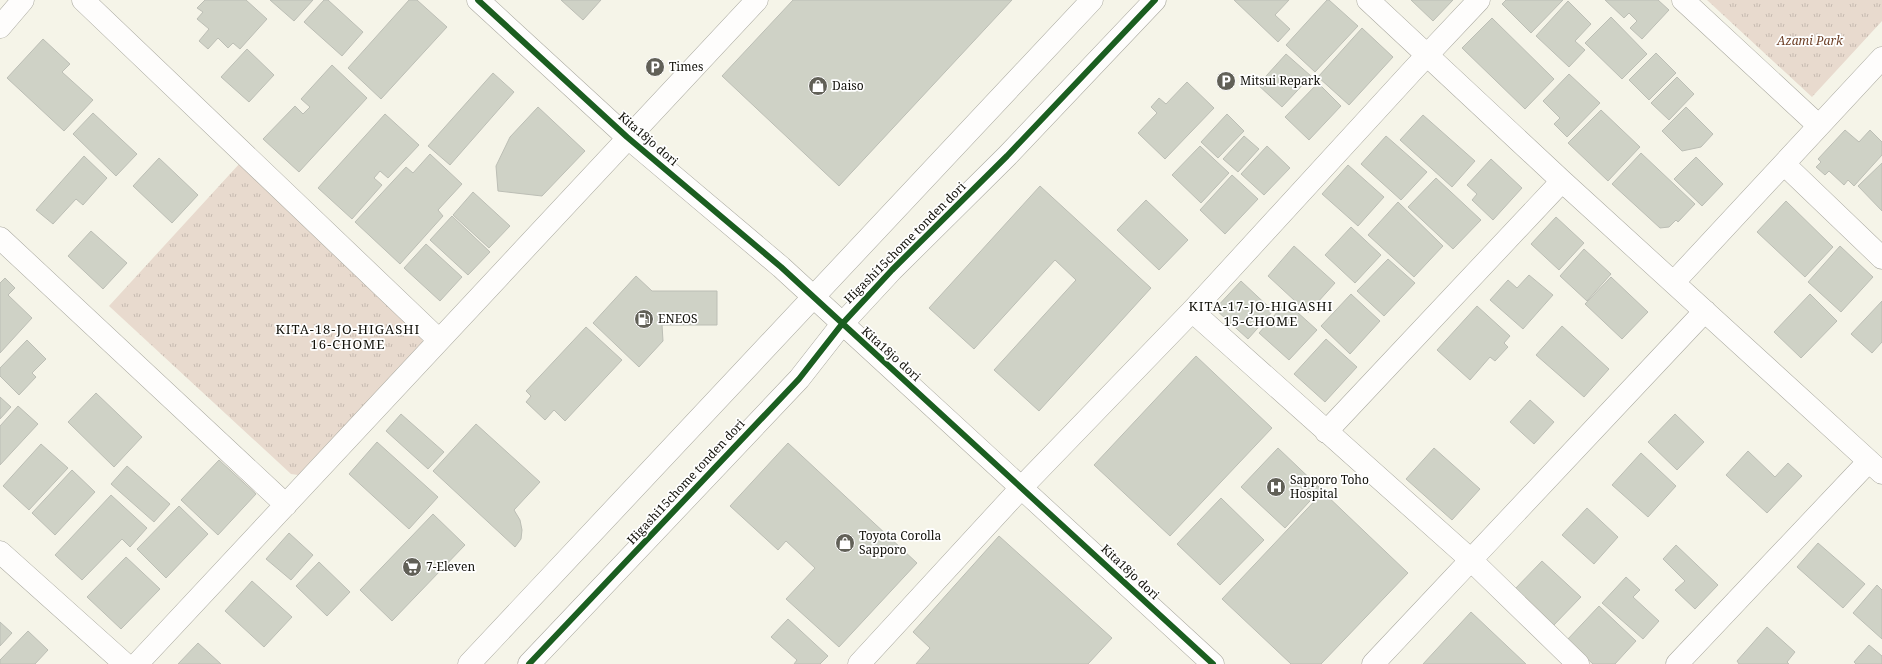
<svg xmlns="http://www.w3.org/2000/svg" width="1882" height="664" viewBox="0 0 1882 664" font-family="'Noto Serif',serif">
  <defs>
    <pattern id="grass-tufts" width="24" height="20" patternUnits="userSpaceOnUse"><rect width="24" height="20" fill="#e8dace"/><path d="M3 7l-1-3M5 7V3M7 7l1-3M15 17l-1-3M17 17v-4M19 17l1-3" fill="none" stroke="#c6bab0"/></pattern>
  </defs>
  <rect width="100%" height="100%" fill="#f5f4e8"/>
  <path fill="url(#grass-tufts)" d="M1707 0H1882V21L1812 97Z
    M241 162 420 331 423 342 298 475 291 474 109 306Z"/>
  <path fill="#cfd2c6" stroke="#bcbeb5" d="M205 0H246L267 19 240 49 233 43 228 48 218 38 208 49 199 41 209 29 197 19 203 12 197 8Z
    M270 0H313L294 21Z
    M324 0H328L363 32 342 56 304 22Z
    M409 0H417L447 27 381 99 348 68Z
    M561 0H601L583 20Z
    M793 0H1012L839 186 722 76Z
    M1234 0H1289L1275 15 1290 29 1278 42Z
    M1327 0H1329L1358 26 1315 72 1286 45Z
    M1411 0H1453L1433 21Z
    M1506 0H1563L1531 33 1502 4Z
    M1605 0H1658L1669 10 1642 39 1630 28 1637 21 1629 13 1624 18Z
    M1568 1 1591 24 1575 41 1585 50 1569 67 1536 36Z
    M1611 17 1647 54 1622 79 1585 43Z
    M1492 18 1554 79 1525 109 1462 48Z
    M1362 28 1393 57 1349 105 1318 77Z
    M43 39 70 64 62 72 93 100 64 131 7 78Z
    M247 49 274 75 249 102 221 77Z
    M1656 53 1676 73 1649 100 1629 80Z
    M1286 54 1311 76 1282 107 1258 85Z
    M332 65 367 98 299 172 263 139 295 106 303 114 310 107 301 99Z
    M493 73 514 92 450 165 428 146Z
    M1569 74 1600 103 1567 137 1554 124 1560 118 1543 101Z
    M1677 77 1694 94 1669 120 1651 103Z
    M1187 82 1214 108 1165 159 1138 133 1157 113 1151 107 1159 98 1166 104Z
    M1318 83 1341 106 1309 140 1285 117Z
    M538 107 585 151 542 196 498 191 496 166 510 137Z
    M1686 107 1713 134 1701 147 1682 151 1662 131Z
    M1601 110 1640 147 1608 181 1568 143Z
    M93 113 137 154 116 176 73 134Z
    M385 114 419 145 388 178 380 171 374 178 382 185 352 219 318 188Z
    M1227 114 1244 131 1218 158 1201 142Z
    M1423 115 1475 161 1452 187 1400 140Z
    M1845 130 1859 142 1870 130 1882 142V155L1854 186 1848 180 1844 185 1829 171 1825 175 1816 167 1821 162 1818 159Z
    M1244 136 1259 149 1238 172 1223 159Z
    M1386 136 1427 172 1401 200 1361 164Z
    M1200 146 1229 173 1201 203 1172 175Z
    M1267 146 1290 168 1264 195 1241 174Z
    M1641 153 1695 204 1678 222 1676 220 1669 227 1660 228 1612 184Z
    M430 154 462 184 438 210 443 216 400 264 355 222 406 167 413 173Z
    M84 156 107 178 83 205 76 199 53 224 36 210Z
    M1696 157 1723 184 1702 206 1674 179Z
    M159 158 198 195 172 223 133 186Z
    M1491 159 1522 188 1493 220 1472 200 1477 194 1467 185Z
    M1882 163V211L1858 186Z
    M1348 165 1384 197 1358 226 1322 194Z
    M1232 175 1258 199 1225 234 1200 210Z
    M1436 178 1481 220 1453 249 1408 207Z
    M1040 186 1151 288 1039 411 994 370 1076 280 1055 260 974 349 929 308Z
    M473 192 510 226 489 248 453 215Z
    M1146 200 1188 240 1159 270 1117 230Z
    M1786 201 1833 247 1805 277 1757 232Z
    M1398 202 1443 246 1414 277 1368 235Z
    M452 216 490 252 468 275 430 240Z
    M1556 217 1584 243 1559 270 1531 244Z
    M1351 227 1381 255 1355 283 1325 255Z
    M91 231 127 263 103 289 68 256Z
    M426 244 462 277 440 301 404 268Z
    M1294 246 1335 283 1308 313 1268 276Z
    M1840 246 1873 277 1841 312 1808 282Z
    M1584 249 1611 274 1587 301 1560 276Z
    M1388 259 1415 283 1384 316 1357 291Z
    M1529 275 1553 295 1523 329 1490 300 1508 280 1517 288Z
    M636 276 652 291H717V325H662L663 341 639 367 593 323Z
    M1611 277 1648 312 1622 339 1585 304Z
    M5 278 15 288 8 295 32 318 0 353V283Z
    M1241 281 1273 311 1248 339 1215 309Z
    M1351 294 1380 321 1350 354 1321 326Z
    M1810 294 1837 321 1801 358 1774 332Z
    M1882 301V342L1872 353 1851 334Z
    M1286 302 1317 330 1289 360 1259 333Z
    M1477 306 1510 336 1504 343 1508 347 1495 361 1490 357 1470 380 1437 350Z
    M1562 326 1609 369 1584 397 1536 355Z
    M586 327 622 360 565 421 554 410 545 420 526 402 531 396 526 391Z
    M1326 339 1357 367 1325 402 1294 374Z
    M27 340 46 359 32 373 36 377 19 395 0 376V368Z
    M1196 356 1272 428 1170 536 1094 465Z
    M96 393 142 437 114 467 68 422Z
    M0 397 11 407 0 419Z
    M1530 400 1554 422 1534 444 1510 422Z
    M18 406 38 424 0 465V426Z
    M401 414 444 452 428 469 386 431Z
    M1675 414 1704 442 1677 470 1648 442Z
    M476 424 540 482 514 510 520 520 522 530 521 539 515 547 433 471Z
    M377 442 438 497 409 529 349 474Z
    M788 443 917 563 839 647 786 599 815 568 786 541 778 550 730 506Z
    M41 444 68 468 29 510 3 486Z
    M1278 448 1321 489 1285 528 1241 487Z
    M1434 448 1480 489 1452 520 1406 479Z
    M1748 451 1775 477 1788 463 1802 476 1767 513 1726 475Z
    M1641 453 1676 486 1648 517 1612 485Z
    M219 460 256 494 218 535 181 500Z
    M127 466 170 504 154 522 111 484Z
    M72 470 95 492 55 535 32 513Z
    M1323 492 1408 573 1321 664H1291L1222 599Z
    M111 495 147 528 130 547 122 539 82 580 55 555Z
    M1221 498 1264 540 1220 585 1177 544Z
    M179 506 208 534 166 578 137 549Z
    M1587 508 1618 537 1594 564 1562 535Z
    M433 514 465 545 392 621 360 590Z
    M289 533 313 555 291 580 266 559Z
    M999 536 1112 638 1088 664H916L930 648 913 632Z
    M1818 543 1865 584 1843 608 1797 567Z
    M1676 545 1718 585 1695 609 1675 590 1685 581 1663 559Z
    M126 557 160 589 121 629 87 597Z
    M1542 561 1581 597 1552 627 1514 590Z
    M319 562 350 592 327 616 296 586Z
    M1626 577 1640 590 1633 597 1659 621 1643 639 1602 603Z
    M252 581 292 617 264 647 225 611Z
    M1877 585 1882 590V639L1853 613Z
    M1599 606 1636 641 1615 664H1593L1567 640Z
    M1471 612 1526 664H1423Z
    M788 619 828 656 820 664H794L797 660 771 637Z
    M0 622 12 633 0 646Z
    M1767 627 1795 652 1787 662 1789 664H1739L1737 661Z
    M28 631 48 650 35 664H0V660Z
    M198 643 221 664H178Z
    M1869 645 1882 656V664H1856L1854 662Z"/>
  <g fill="none" stroke-linecap="round" stroke-linejoin="round">
    <g stroke="#a9a89f" stroke-width="23">
      <path id="street" d="M83 0 439 340
        M1368 0 1562 181 1882 473
        M1683 0 1819 126
        M0 27 23 0
        M1784 164 1882 258
        M0 238 286 505
        M1674 282 1882 58
        M1192 311 1471 560 1578 664
        M1326 432 1562 181
        M0 552 125 664
        M137 664 757 0
        M859 664 1021 488 1192 311 1414 69 1479 0
        M1373 664 1705 311
        M1677 664 1869 461"/>
    </g>
    <g stroke="#a9a89f" stroke-width="23">
      <path id="secondary" d="M478 0 627 137 781 267 1213 664
        M469 664 1092 0
        M529 664 799 379 842 324 892 270 1007 156 1155 0"/>
    </g>
    <use href="#street" stroke="#fefdfc" stroke-width="22"/>
    <use href="#secondary" stroke="#fefdfc" stroke-width="22"/>
    <g stroke="#fff" stroke-width="8">
      <path id="cycleway" d="M478 0 627 137 781 267 1213 664
        M529 664 799 379 842 324 892 270 1007 156 1155 0"/>
    </g>
    <use href="#cycleway" stroke="#1b5e20" stroke-width="6"/>
  </g>
  <defs>
    <g id="parking-disc" transform="scale(1)"><circle r="9.5" fill="#616057" stroke="#fff"/><path d="M-3.5-5.5H1a3.5 3.5 0 0 1 0 7H-1V5.5H-3.5ZM-1-3.4V-.6H.8a1.4 1.4 0 0 0 0-2.8Z" fill="#fff"/></g>
    <g id="shop-disc" transform="scale(1)"><circle r="9.5" fill="#616057" stroke="#fff"/><path d="M-5-2.5h2.3a2.7 3.5 0 0 1 5.4 0H5L5.5 6h-11ZM-1.5-2.5h3a1.5 2.3 0 0 0-3 0Z" fill="#fff"/></g>
    <g id="fuel-disc" transform="scale(1)"><circle r="9.5" fill="#616057" stroke="#fff"/><path d="M-5.5-6h7V0h2V4h1.3V-2.5L3-4.5l.8-.8L6-3V5H2.5V1h-1V6h-7ZM-4.2-4.7v3.2H.2V-4.7Z" fill="#fff"/></g>
    <g id="hospital-disc" transform="scale(1)"><circle r="9.5" fill="#616057" stroke="#fff"/><path d="M-5-5h3v3.5h4V-5h3V5h-3V1.5h-4V5h-3Z" fill="#fff"/></g>
    <g id="supermarket-disc" transform="scale(1)"><circle r="9.5" fill="#616057" stroke="#fff"/><path d="M-6-5.5h2.5l.6 2H6L4.5 2H-2.5L-4.4-4H-6ZM-1.5 3.2a1.3 1.3 0 1 0 .1 0ZM3 3.2a1.3 1.3 0 1 0 .1 0Z" fill="#fff"/></g>
  </defs>
  <g fill-rule="evenodd">
    <use href="#parking-disc" x="655" y="67"/>
    <use href="#parking-disc" x="1226" y="81"/>
    <use href="#shop-disc" x="818" y="86"/>
    <use href="#fuel-disc" x="644" y="319"/>
    <use href="#hospital-disc" x="1276" y="487"/>
    <use href="#shop-disc" x="845" y="543"/>
    <use href="#supermarket-disc" x="412" y="567"/>
  </g>
  <g text-anchor="middle" stroke-width="3.5" stroke-linejoin="round" paint-order="stroke">
    <g font-size="12" font-style="italic" fill="#6e4128" stroke="#fff">
      <text x="1810" y="45">Azami Park</text>
    </g>
    <g font-size="12" fill="#111009" stroke="#fff" text-anchor="start">
      <text x="669" y="71">Times</text>
      <text x="1240" y="85">Mitsui Repark</text>
      <text x="832" y="90">Daiso</text>
      <text x="658" y="323">ENEOS</text>
      <text x="1290" y="484">Sapporo Toho<tspan x="1290" dy="14">Hospital</tspan></text>
      <text x="859" y="540">Toyota Corolla<tspan x="859" dy="14">Sapporo</tspan></text>
      <text x="426" y="571">7-Eleven</text>
    </g>
    <g font-size="12" fill="#111009" stroke="#fff">
      <text transform="translate(648 139) rotate(41)" y="4">Kita18jo dori</text>
      <text transform="translate(905 243) rotate(-45)" y="4">Higashi15chome tonden dori</text>
      <text transform="translate(891 354) rotate(42)" y="4">Kita18jo dori</text>
      <text transform="translate(686 482) rotate(-47)" y="4">Higashi15chome tonden dori</text>
      <text transform="translate(1130 572) rotate(43)" y="4">Kita18jo dori</text>
    </g>
    <g font-size="13" letter-spacing="1" fill="#111009" stroke="#fff">
      <text x="1261" y="311">KITA-17-JO-HIGASHI<tspan x="1261" dy="15">15-CHOME</tspan></text>
      <text x="348" y="334">KITA-18-JO-HIGASHI<tspan x="348" dy="15">16-CHOME</tspan></text>
    </g>
  </g>
</svg>
